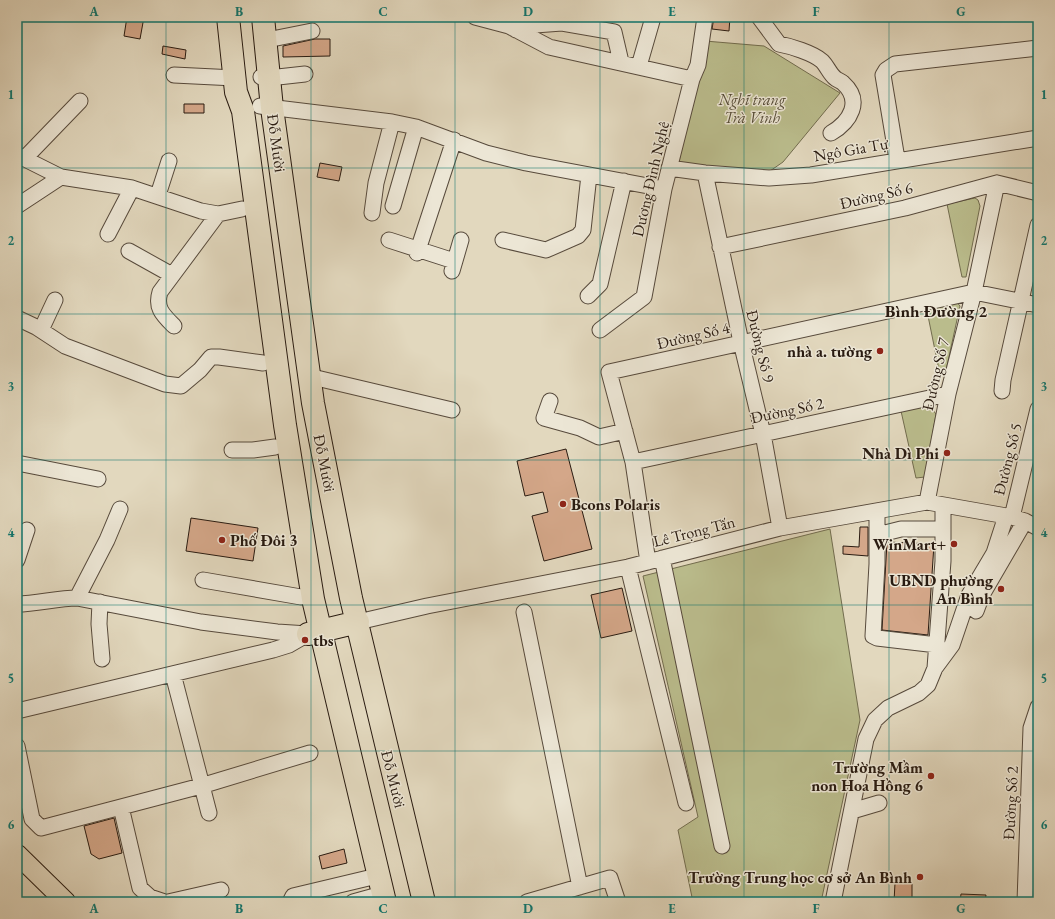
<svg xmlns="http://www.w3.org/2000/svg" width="1055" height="919" viewBox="0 0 1055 919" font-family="'EB Garamond',serif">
  <rect width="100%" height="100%" fill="#e2d8be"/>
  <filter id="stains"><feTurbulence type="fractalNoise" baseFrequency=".005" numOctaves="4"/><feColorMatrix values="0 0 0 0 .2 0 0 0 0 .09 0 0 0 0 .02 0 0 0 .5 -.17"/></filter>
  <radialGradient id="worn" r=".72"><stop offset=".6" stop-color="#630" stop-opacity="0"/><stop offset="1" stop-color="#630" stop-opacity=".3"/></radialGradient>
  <path fill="#babc8c" stroke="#726c4e" d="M705 41 764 46 840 93 783 162 770 171 742 168 678 166Z
    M975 198 978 200 980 206 966 277H962L947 204Z
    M955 300 960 306 945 375H940L926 306Z
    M929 405 936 414 925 477 916 478 901 411Z
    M830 529 860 720 821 902H693L678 830 698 817 643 576Z"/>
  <path fill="#d4a789" stroke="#291b11" d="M127 17H144L140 39 124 36Z
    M714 17H730L729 31 712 29Z
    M315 39H330V56L283 57V46Z
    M163 46 186 50 185 59 162 54Z
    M184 104H204V113H184Z
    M320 163 342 167 339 181 317 177Z
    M566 449 592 549 544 561 532 516 548 512 543 492 525 496 517 461Z
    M191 518 258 528 253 561 186 551Z
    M860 527H868V556L843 554V546L859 547Z
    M887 542 934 544 928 635 882 630Z
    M622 588 632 631 601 638 591 595Z
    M114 818 122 853 99 859 91 854 84 826Z
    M344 849 347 863 322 869 319 856Z
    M895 883H912V902H894Z
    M961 894 986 895 985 902H960Z"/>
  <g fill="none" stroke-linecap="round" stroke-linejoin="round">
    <g stroke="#574a3c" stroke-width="17">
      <path id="minor" d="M475 17 509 26 549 47 692 79
        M759 17 779 44C790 46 813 53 822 61 827 66 830 74 835 78 837 80 841 81 843 83 863 101 850 122 831 133
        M516 30 535 25 562 23 614 32 621 62
        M264 38 272 39 312 31
        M639 66 652 21
        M174 75 235 78
        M261 77 269 78 305 74
        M260 106 392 122 416 127 486 153 526 163 664 189
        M17 155 61 177 132 188 201 211 218 214 242 209
        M24 159 80 101
        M897 159 883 75 886 70 895 64 1038 48
        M669 168 705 173 769 178 811 175 1038 138
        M705 173 741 342 763 434 780 528
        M158 195 169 161
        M17 206 61 177
        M393 206 416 127
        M372 213 376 183 392 122
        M108 234 132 188
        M389 240 454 261
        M503 240 546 250 578 236 583 230 589 175
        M720 247 905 208 997 183 1038 193
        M129 251 172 275
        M417 253 454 140
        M452 271 461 240
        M588 296 600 284 624 181
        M17 318 36 327 65 346 165 384 181 386 200 370 211 357H219L263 363
        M174 326C163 315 155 308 160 292L218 214
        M41 330 55 300
        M600 330 644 297 664 189 692 79 698 65 705 17
        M308 376 452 410
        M1002 391 1003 380 1038 225
        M550 401 544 418 580 428 599 437 625 431
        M232 450H253L275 447
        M633 462 948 394
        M17 463 98 479
        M927 502 948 394 974 292 997 183
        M877 511V564L873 636 877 638 937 645
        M1012 517 1038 409
        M877 535 901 529H943
        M662 558 722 846
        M17 560 27 530
        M648 562 633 462 609 372 974 292 1038 305
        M628 567 686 803
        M203 580 301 597
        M77 598 107 540 120 509
        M100 602 99 624 102 659
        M17 604C37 604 57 598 77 598L201 622 277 632 308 634
        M976 611 982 595 1025 521
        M524 612 580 887
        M358 622 427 606 628 567 780 528 927 502 1012 517 1025 521 1038 528
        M935 668 952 645 969 595 994 553 1006 516
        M173 674 209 813
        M17 711 273 650 289 645 308 634
        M17 746 32 819 41 828 201 786 310 753
        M121 807 140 888 150 897 165 902
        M852 811 879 803
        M168 902 221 890
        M290 902 293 896 377 876
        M353 902 382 894
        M527 902 610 878 618 902
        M833 902 866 739 875 720 888 708 919 693 928 685 935 668 943 561V506
        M1025 902 1031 728 1038 707"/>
    </g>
    <g stroke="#291b11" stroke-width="21">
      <path id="major" d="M17 854 66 902"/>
    </g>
    <g stroke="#291b11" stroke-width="24">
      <path id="highway" d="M228 17 236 92 243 111 285 425 313 599 385 902
        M263 17 272 108 313 403 351 598 424 902
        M308 634 358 622"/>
    </g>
    <use href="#minor" stroke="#ece6d5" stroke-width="15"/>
    <use href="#major" stroke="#e2d8be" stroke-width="19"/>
    <use href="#highway" stroke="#e2d8be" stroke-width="22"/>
  </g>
  <path fill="none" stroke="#0f766e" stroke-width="1" stroke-opacity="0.55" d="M166 17V902M311 17V902M455 17V902M600 17V902M744 17V902M889 17V902M17 168H1038M17 314H1038M17 460H1038M17 605H1038M17 751H1038"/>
  <g fill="#8f2418" stroke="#ece6d5" stroke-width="1.5">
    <circle cx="880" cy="351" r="4"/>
    <circle cx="947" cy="453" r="4"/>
    <circle cx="563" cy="504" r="4"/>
    <circle cx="222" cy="540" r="4"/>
    <circle cx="954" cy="544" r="4"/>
    <circle cx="1001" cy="589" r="4"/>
    <circle cx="305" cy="640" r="4"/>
    <circle cx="931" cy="776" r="4"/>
    <circle cx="920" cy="877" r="4"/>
  </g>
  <g text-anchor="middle" stroke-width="3" stroke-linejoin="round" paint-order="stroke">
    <g font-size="16" font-style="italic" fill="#544b36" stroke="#ece6d5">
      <text x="752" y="105">Nghĩ trang<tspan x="752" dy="18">Trà Vinh</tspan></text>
    </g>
    <g font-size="16" fill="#291b11" stroke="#ece6d5">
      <text transform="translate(277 143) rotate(82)" y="6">Đỗ Mười</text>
      <text transform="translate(851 149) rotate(-10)" y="6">Ngô Gia Tự</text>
      <text transform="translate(650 179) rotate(-77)" y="6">Dương Đình Nghệ</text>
      <text transform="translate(876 195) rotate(-13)" y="6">Đường Số 6</text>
      <text transform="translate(693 335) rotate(-13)" y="6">Đường Số 4</text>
      <text transform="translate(761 346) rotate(76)" y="6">Đường Số 9</text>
      <text transform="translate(935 374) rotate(-77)" y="6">Đường Số 7</text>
      <text transform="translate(787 410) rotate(-12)" y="6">Đường Số 2</text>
      <text transform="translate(1007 459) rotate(-76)" y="6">Đường Số 5</text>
      <text transform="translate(325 463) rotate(79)" y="6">Đỗ Mười</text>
      <text transform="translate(694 531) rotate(-14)" y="6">Lê Trọng Tấn</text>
      <text transform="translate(394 779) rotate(76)" y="6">Đỗ Mười</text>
      <text transform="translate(1010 803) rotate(-87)" y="6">Đường Số 2</text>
    </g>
    <g font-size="16" font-weight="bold" fill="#291b11" stroke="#ece6d5" text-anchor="end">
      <text x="872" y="357">nhà a. tường</text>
      <text x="939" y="459">Nhà Dì Phi</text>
      <text x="571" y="510" text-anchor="start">Bcons Polaris</text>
      <text x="230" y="546" text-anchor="start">Phố Đôi 3</text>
      <text x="946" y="550">WinMart+</text>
      <text x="993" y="586">UBND phường<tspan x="993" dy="18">An Bình</tspan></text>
      <text x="313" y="646" text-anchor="start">tbs</text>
      <text x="923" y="773">Trường Mầm<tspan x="923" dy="18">non Hoa Hồng 6</tspan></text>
      <text x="912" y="883">Trường Trung học cơ sở An Bình</text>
    </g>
    <g font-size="17" font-weight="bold" fill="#291b11" stroke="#ece6d5">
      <text x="936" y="317">Bình Đường 2</text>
    </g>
  </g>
  <rect width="1055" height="919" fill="none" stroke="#e2d8be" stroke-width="44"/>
  <rect x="22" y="22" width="1011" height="875" fill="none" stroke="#0f766e" stroke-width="1.5"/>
  <g font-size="13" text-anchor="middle" font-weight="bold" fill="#0f766e">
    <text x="94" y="16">A</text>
    <text x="239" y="16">B</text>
    <text x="383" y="16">C</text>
    <text x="528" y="16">D</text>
    <text x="672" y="16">E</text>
    <text x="816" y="16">F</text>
    <text x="961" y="16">G</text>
    <text x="11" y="99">1</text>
    <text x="1044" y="99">1</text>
    <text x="11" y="245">2</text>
    <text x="1044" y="245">2</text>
    <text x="11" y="391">3</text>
    <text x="1044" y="391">3</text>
    <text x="11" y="537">4</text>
    <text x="1044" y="537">4</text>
    <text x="11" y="683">5</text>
    <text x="1044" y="683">5</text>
    <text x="11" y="829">6</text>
    <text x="1044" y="829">6</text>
    <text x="94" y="913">A</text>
    <text x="239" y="913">B</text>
    <text x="383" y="913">C</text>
    <text x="528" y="913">D</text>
    <text x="672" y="913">E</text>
    <text x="816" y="913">F</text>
    <text x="961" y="913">G</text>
  </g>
  <rect width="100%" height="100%" filter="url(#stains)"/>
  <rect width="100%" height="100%" fill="url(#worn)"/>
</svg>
